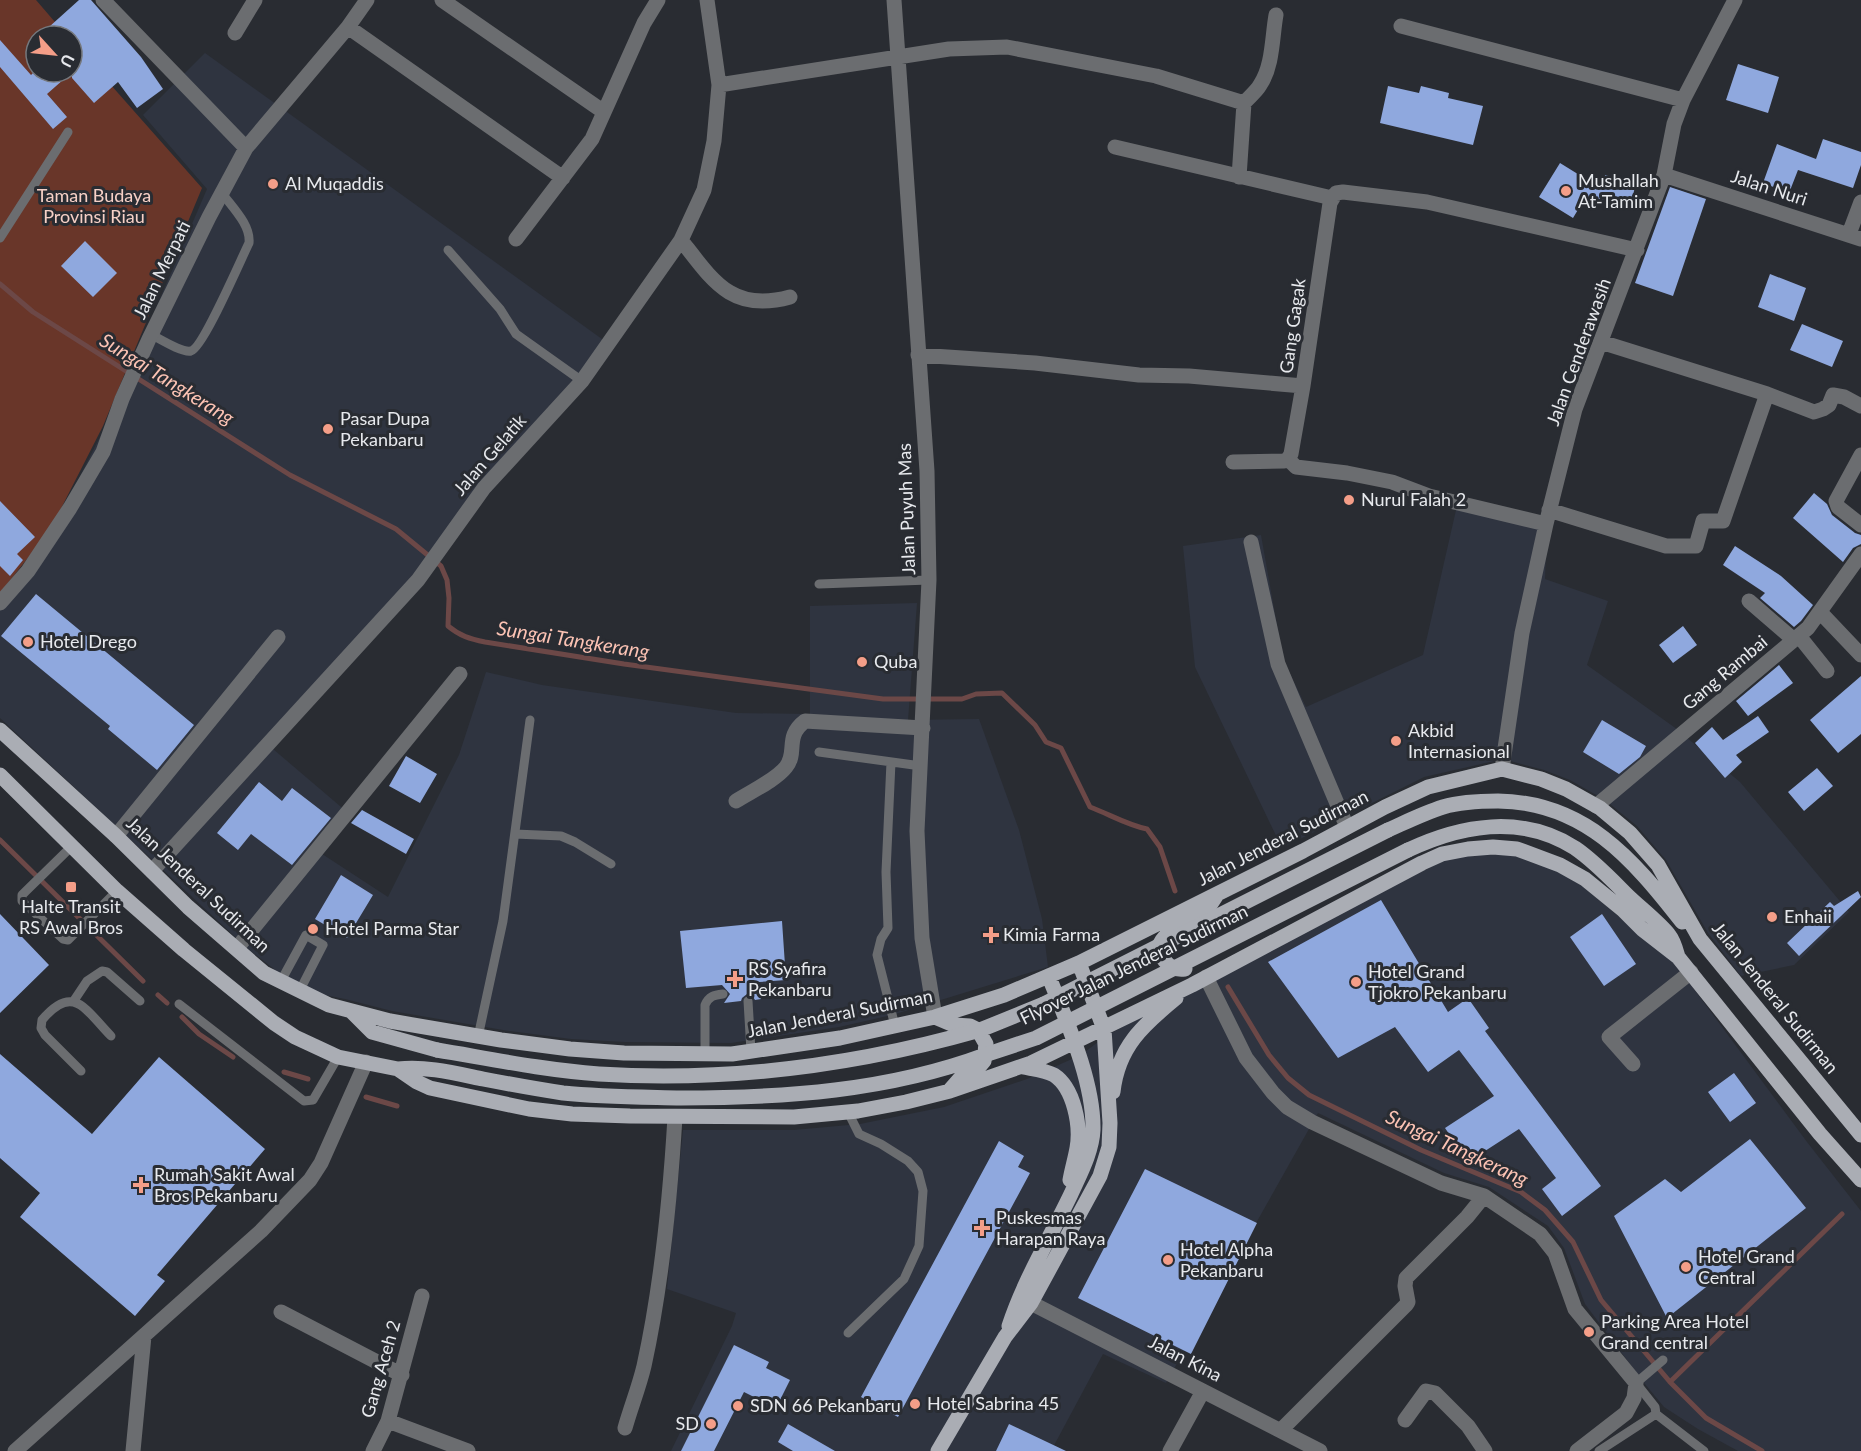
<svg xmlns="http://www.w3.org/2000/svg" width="1861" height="1451" viewBox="0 0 1861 1451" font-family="Lato,sans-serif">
  <rect width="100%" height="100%" fill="#292c32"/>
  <path fill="#2f3440" d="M205 53 613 347 273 749 347 812 316 850 388 897 459 755 486 672 542 685 736 713 810 714V606L917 603 908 720 979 719 1019 830 1042 919 1048 967 892 1015 839 1027 731 1043 625 1042 571 1039 503 1030 392 1011 345 999 300 990 281 981 274 969 248 949 0 718V595L52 531 105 427 207 189 143 115Z
    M1459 497 1547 521 1545 579 1608 601 1587 665 1674 727 1740 782 1849 912 1794 965 1741 976 1708 933 1666 860 1637 826 1605 800 1570 780 1544 770 1503 759 1424 777 1282 848 1195 667 1183 546 1261 535 1283 659 1306 707 1423 655Z
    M1492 854 1515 856 1557 871 1581 885 1674 962 1807 1142 1861 1211V1451H1738L1698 1429 1664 1407 1645 1384 1585 1304 1564 1248 1548 1226 1489 1187 1444 1173 1318 1113 1166 1383 1103 1354 1051 1451H671L732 1326 736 1313 667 1289 683 1130H794L860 1124 944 1107 1027 1079 1081 1055 1107 1035 1444 860 1468 855Z"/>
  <path fill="#693629" d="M0 0H36L67 36H36V72H72V41L202 188 103 426 50 530 0 593Z"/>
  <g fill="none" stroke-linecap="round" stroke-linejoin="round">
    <path stroke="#6c4847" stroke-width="5" d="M0 284 33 312 290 475 396 529 441 566 447 580 449 598 448 626C460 636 470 639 485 642L624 664 883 699H962L976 694 1002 693 1035 725 1046 742 1061 748 1090 807C1109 814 1127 825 1147 829L1160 847 1175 891
      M0 840 143 981
      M1228 987 1269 1055 1288 1078 1309 1095 1421 1150 1521 1192 1545 1210 1573 1242 1601 1300 1670 1382 1706 1418 1762 1451
      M158 995 167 1003
      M182 1017 199 1034 233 1057
      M284 1072 308 1079
      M366 1097 397 1106
      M1670 1382 1842 1214"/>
  </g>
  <path fill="#8fa8de" d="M79 0H91L141 57 163 89 137 108 118 82 94 103 72 78V36H39Z
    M0 40 31 75 34 72H72L47 94 67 117 53 129 0 67Z
    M1738 64 1779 77 1768 113 1726 100Z
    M1388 86 1419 93 1421 86 1449 93 1448 98 1483 106 1473 145 1380 123Z
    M1823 139 1861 152V165L1853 188 1798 170 1789 193 1763 183 1777 144 1816 159Z
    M1560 163 1602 189 1605 175 1636 182 1630 209 1585 198 1573 218 1539 197Z
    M1670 187 1706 199 1673 296 1635 283Z
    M85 241 117 273 93 297 61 266Z
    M1770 274 1806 288 1794 321 1758 307Z
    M1802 324 1843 341 1832 367 1790 350Z
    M1814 493 1827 504 1832 515 1855 533 1861 535V544L1853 548 1843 562 1793 518Z
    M0 501 35 537 17 554 23 560 10 576 0 566Z
    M1735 546 1781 576 1813 605 1801 621 1794 627 1760 598 1765 593 1723 565Z
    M36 594 194 725 157 770 108 729 110 726 1 636Z
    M1683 626 1697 645 1673 663 1659 645Z
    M1779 665 1793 683 1748 716 1736 701Z
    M1861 676V734L1838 753 1810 720Z
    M1758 716 1769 732 1736 755 1742 762 1725 778 1695 743 1712 727 1723 740Z
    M1602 720 1646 746 1640 757 1619 774 1583 752Z
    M406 756 437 774 420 803 389 786Z
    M1817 768 1833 786 1804 811 1788 792Z
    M259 782 282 801 292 788 331 818 292 865 251 834 238 850 217 833Z
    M362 810 414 839 406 854 351 823Z
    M341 875 373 895 347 938 315 919Z
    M1858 891 1861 897 1799 956 1787 943 1830 902 1834 906Z
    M1381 900 1448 1012 1468 998 1489 1028 1485 1031 1601 1186 1562 1216 1542 1189 1556 1178 1519 1129 1468 1162 1445 1128 1494 1096 1459 1050 1428 1072 1395 1027 1338 1058 1268 962Z
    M0 914 49 965 0 1013Z
    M1602 914 1636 964 1604 986 1570 937Z
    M782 921 786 980 759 982 761 999 755 1000 752 995 747 994 742 998 741 1001 724 1003 730 994 722 985 686 988 680 931Z
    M0 1054 92 1134 159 1057 265 1149 157 1275 165 1281 135 1316 20 1217 40 1193 0 1158Z
    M1734 1073 1756 1103 1730 1122 1708 1092Z
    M1750 1139 1806 1208 1667 1318 1614 1216 1665 1179 1681 1192Z
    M999 1141 1024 1156 1018 1167 1030 1173 898 1417 861 1397Z
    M1145 1169 1257 1223 1191 1354 1078 1298Z
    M734 1345 769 1362 766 1368 790 1380 776 1408 744 1392 714 1451H681Z
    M788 1424 835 1451H793L778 1442Z
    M1009 1424 1066 1451H996Z"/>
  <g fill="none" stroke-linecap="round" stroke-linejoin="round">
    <path stroke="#6b6d70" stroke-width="9" d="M0 238 68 132
      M448 250 500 309 516 334 582 381
      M152 335C160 339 182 353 191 351 203 348 241 259 249 243 251 225 232 207 222 193
      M819 584 929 580
      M819 752 921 766
      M891 762 886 872 888 928 881 939 877 955 895 1026
      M515 834 561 836 575 842 611 864
      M71 847 26 891 22 895V901L63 939 68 940 117 891
      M281 981 306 935 323 945 300 990
      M748 1001 751 1051
      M73 1002 87 981 102 971 107 972 140 1001
      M179 1004 304 1101 313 1100 338 1057
      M478 1037 503 921 530 720
      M705 1054V1005C709 996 714 995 723 994
      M81 1071 45 1035 41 1028 42 1020C73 983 85 1009 111 1036
      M848 1112 859 1134 881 1144 908 1161 918 1172 923 1191 919 1246 904 1279 848 1333
      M1663 1360 1636 1383 1655 1407 1656 1414 1704 1451
      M1599 1451 1656 1414"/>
    <path stroke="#6b6d70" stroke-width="15" d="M103 0 246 148
      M442 0 604 112
      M894 0 927 471 929 580 917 831 922 938 935 1017
      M1401 26 1683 100
      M348 27 563 178
      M235 33 255 0
      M719 85 949 49 1007 47 1156 76 1244 103C1249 97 1256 92 1260 85 1273 66 1272 37 1276 15
      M1115 147 1332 198
      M1664 175 1861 239
      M1239 177 1244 103
      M1849 234 1861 202
      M516 239 592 139 644 23 658 0
      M681 240C713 281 732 313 790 297
      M1601 342 1767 394 1814 412 1823 409 1829 405 1833 395 1844 397 1861 406
      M918 355 1035 363 1139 375 1189 376 1303 386 1330 203 1336 193 1343 192 1427 202 1637 250
      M1861 455 1836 501 1838 507 1861 525
      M1288 459 1296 467 1347 473 1392 482 1429 496 1546 524
      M1233 462 1284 461 1288 459 1291 454 1303 386
      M1549 510 1666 546H1696L1703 521H1723L1767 394
      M1251 542 1278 664 1347 827
      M1749 601 1794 640
      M0 603 28 571 70 508 103 452 122 399 149 339 209 217 246 148 348 27 367 0
      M1820 612 1861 655
      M1799 636 1827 671
      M1502 769 1522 633 1546 524 1575 409 1664 175 1674 124 1683 100 1735 0
      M736 801C750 792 776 780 786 767 798 752 784 737 805 721L923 728
      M1596 806 1808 628 1861 554
      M116 836 278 637
      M152 871 418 580 484 488 582 381 681 240 704 190 714 141 719 85 707 0
      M237 948 460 674
      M1206 977 1246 1058 1273 1093 1287 1107 1312 1122 1441 1183 1484 1196 1540 1234 1555 1253 1575 1309 1636 1383 1634 1398 1626 1413 1577 1451
      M1633 1064 1609 1037 1691 972
      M1031 1303 1320 1451
      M281 1312 402 1375
      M1405 1420 1426 1391 1435 1393 1468 1426 1485 1451
      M388 1421 468 1451
      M625 1428C631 1407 639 1387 644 1366 662 1284 670 1201 675 1117
      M1281 1430 1406 1305 1408 1302 1405 1286 1406 1278 1467 1217 1484 1196
      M15 1451 261 1231 310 1180 321 1163 366 1062
      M133 1451 144 1336
      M373 1451 388 1421 422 1296
      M1170 1451 1203 1391"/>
    <path stroke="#aaadb4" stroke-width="15" d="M0 730 116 836 188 907 264 973 329 1005 390 1021 501 1040 570 1049 624 1053 732 1054 840 1038 935 1017 1004 995 1079 963 1303 851 1385 807 1428 787 1502 769 1541 779 1566 789 1600 808 1630 833 1658 865 1700 939 1861 1135
      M0 775 117 891 184 950 274 1023 295 1037 338 1057 398 1069 417 1082 430 1088 529 1109 572 1114 630 1116 794 1117 858 1111 906 1102 950 1091 1031 1063 1192 985 1422 863 1442 854 1468 849 1493 847 1517 849 1560 865 1585 879 1623 910 1642 929 1678 957 1820 1134 1861 1180
      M1388 830C1406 822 1424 813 1443 807 1460 802 1480 801 1498 801 1584 802 1632 858 1682 922
      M1408 850C1461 825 1522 814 1575 848 1594 861 1610 878 1626 894 1638 906 1660 923 1669 935 1674 941 1676 950 1678 957
      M1185 969C1177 970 1170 968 1165 961 1144 935 1189 925 1202 915 1208 910 1212 902 1216 896
      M352 1012 372 1032 437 1050
      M935 1017 954 1025 970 1026 978 1030 986 1044 984 1061 979 1067 964 1074 950 1090
      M980 1030 1044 1004
      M1023 1067C1033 1069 1045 1070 1054 1075 1074 1088 1081 1126 1077 1148 1075 1159 1072 1169 1070 1180
      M398 1069C427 1066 454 1073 483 1079 509 1084 536 1089 563 1093 602 1097 642 1097 681 1098 784 1098 888 1091 985 1055
      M1113 1092C1118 1047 1143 1025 1176 998
      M1009 1326C1024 1280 1050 1238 1071 1194 1080 1174 1092 1152 1093 1130 1094 1082 1067 1022 1049 977
      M938 1451 1005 1337 1031 1303 1100 1176 1109 1147 1110 1123 1104 1029 1079 963"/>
    <path stroke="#aaadb4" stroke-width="15" d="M1044 1004 1388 830
      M437 1050C491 1059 544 1070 599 1074 727 1082 857 1065 980 1030
      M985 1055 1036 1038 1408 850"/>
  </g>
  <g fill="#f49e88" stroke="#292c32" stroke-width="2">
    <circle cx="273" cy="184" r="6"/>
    <circle cx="1566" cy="191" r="6"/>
    <circle cx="328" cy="429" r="6"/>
    <circle cx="1349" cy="500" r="6"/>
    <circle cx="28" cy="642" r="6"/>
    <circle cx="862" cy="662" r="6"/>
    <circle cx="1396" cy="741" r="6"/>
    <rect x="65" y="881" width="12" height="12" rx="3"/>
    <circle cx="1772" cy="917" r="6"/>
    <circle cx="313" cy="929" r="6"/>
    <path d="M988 926h6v6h6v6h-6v6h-6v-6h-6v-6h6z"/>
    <path d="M732 970h6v6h6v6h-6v6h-6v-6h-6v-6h6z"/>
    <circle cx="1356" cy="982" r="6"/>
    <path d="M138 1176h6v6h6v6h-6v6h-6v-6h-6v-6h6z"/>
    <path d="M979 1219h6v6h6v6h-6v6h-6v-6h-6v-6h6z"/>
    <circle cx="1168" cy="1260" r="6"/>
    <circle cx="1686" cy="1267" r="6"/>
    <circle cx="1589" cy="1332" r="6"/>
    <circle cx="915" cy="1404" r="6"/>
    <circle cx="738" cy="1406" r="6"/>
    <circle cx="711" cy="1424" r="6"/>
  </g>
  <g text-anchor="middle" stroke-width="6" stroke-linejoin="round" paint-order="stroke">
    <g font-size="18" fill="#e7e9ed" stroke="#292c32" text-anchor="start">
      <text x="1578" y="187">Mushallah<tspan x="1578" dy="21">At-Tamim</tspan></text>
      <text x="285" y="190">Al Muqaddis</text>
      <text x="340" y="425">Pasar Dupa<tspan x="340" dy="21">Pekanbaru</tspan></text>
      <text x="1361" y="506">Nurul Falah 2</text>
      <text x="40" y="648">Hotel Drego</text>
      <text x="874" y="668">Quba</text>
      <text x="1408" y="737">Akbid<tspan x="1408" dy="21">Internasional</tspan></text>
      <text x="71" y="913" text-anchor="middle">Halte Transit<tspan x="71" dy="21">RS Awal Bros</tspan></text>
      <text x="1784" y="923">Enhaii</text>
      <text x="325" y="935">Hotel Parma Star</text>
      <text x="1003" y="941">Kimia Farma</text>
      <text x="748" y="975">RS Syafira<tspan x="748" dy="21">Pekanbaru</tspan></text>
      <text x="1368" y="978">Hotel Grand<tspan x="1368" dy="21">Tjokro Pekanbaru</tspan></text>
      <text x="154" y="1181">Rumah Sakit Awal<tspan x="154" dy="21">Bros Pekanbaru</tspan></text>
      <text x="996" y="1224">Puskesmas<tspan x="996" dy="21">Harapan Raya</tspan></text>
      <text x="1180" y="1256">Hotel Alpha<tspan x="1180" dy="21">Pekanbaru</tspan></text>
      <text x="1698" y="1263">Hotel Grand<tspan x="1698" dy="21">Central</tspan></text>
      <text x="1601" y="1328">Parking Area Hotel<tspan x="1601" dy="21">Grand central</tspan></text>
      <text x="927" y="1410">Hotel Sabrina 45</text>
      <text x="750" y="1412">SDN 66 Pekanbaru</text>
      <text x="699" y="1430" text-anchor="end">SD</text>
    </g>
    <g font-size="18" fill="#e7e9ed" stroke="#292c32">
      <text transform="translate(1769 188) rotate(18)" y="6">Jalan Nuri</text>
      <text transform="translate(162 270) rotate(-64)" y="6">Jalan Merpati</text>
      <text transform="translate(1293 326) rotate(-82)" y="6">Gang Gagak</text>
      <text transform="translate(1579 352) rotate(-70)" y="6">Jalan Cenderawasih</text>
      <text transform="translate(490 455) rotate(-49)" y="6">Jalan Gelatik</text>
      <text transform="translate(907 509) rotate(-92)" y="6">Jalan Puyuh Mas</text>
      <text transform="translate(1725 673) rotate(-40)" y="6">Gang Rambai</text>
      <text transform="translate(1283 838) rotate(-27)" y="6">Jalan Jenderal Sudirman</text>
      <text transform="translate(198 885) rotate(43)" y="6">Jalan Jenderal Sudirman</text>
      <text transform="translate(1134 965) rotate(-26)" y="6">Flyover Jalan Jenderal Sudirman</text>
      <text transform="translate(1775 998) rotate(51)" y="6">Jalan Jenderal Sudirman</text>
      <text transform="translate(840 1014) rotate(-11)" y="6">Jalan Jenderal Sudirman</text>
      <text transform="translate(1185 1359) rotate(27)" y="6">Jalan Kina</text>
      <text transform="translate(381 1369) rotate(-74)" y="6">Gang Aceh 2</text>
    </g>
    <g font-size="18" fill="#f6d0c6" stroke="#292c32">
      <text x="94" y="202">Taman Budaya<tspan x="94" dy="21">Provinsi Riau</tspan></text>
    </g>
    <g font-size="20" font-style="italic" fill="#fcc3b4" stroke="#292c32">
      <text transform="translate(167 379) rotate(32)" y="7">Sungai Tangkerang</text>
      <text transform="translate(573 640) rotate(9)" y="7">Sungai Tangkerang</text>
      <text transform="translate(1457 1148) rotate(25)" y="7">Sungai Tangkerang</text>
    </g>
  </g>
  <g transform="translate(54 54) rotate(117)"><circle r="28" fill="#292c32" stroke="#75787d" stroke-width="1.5"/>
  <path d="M0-4.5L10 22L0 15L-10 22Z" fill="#f49e88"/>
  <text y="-9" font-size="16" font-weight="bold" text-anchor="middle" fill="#e7e9ed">U</text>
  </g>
</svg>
